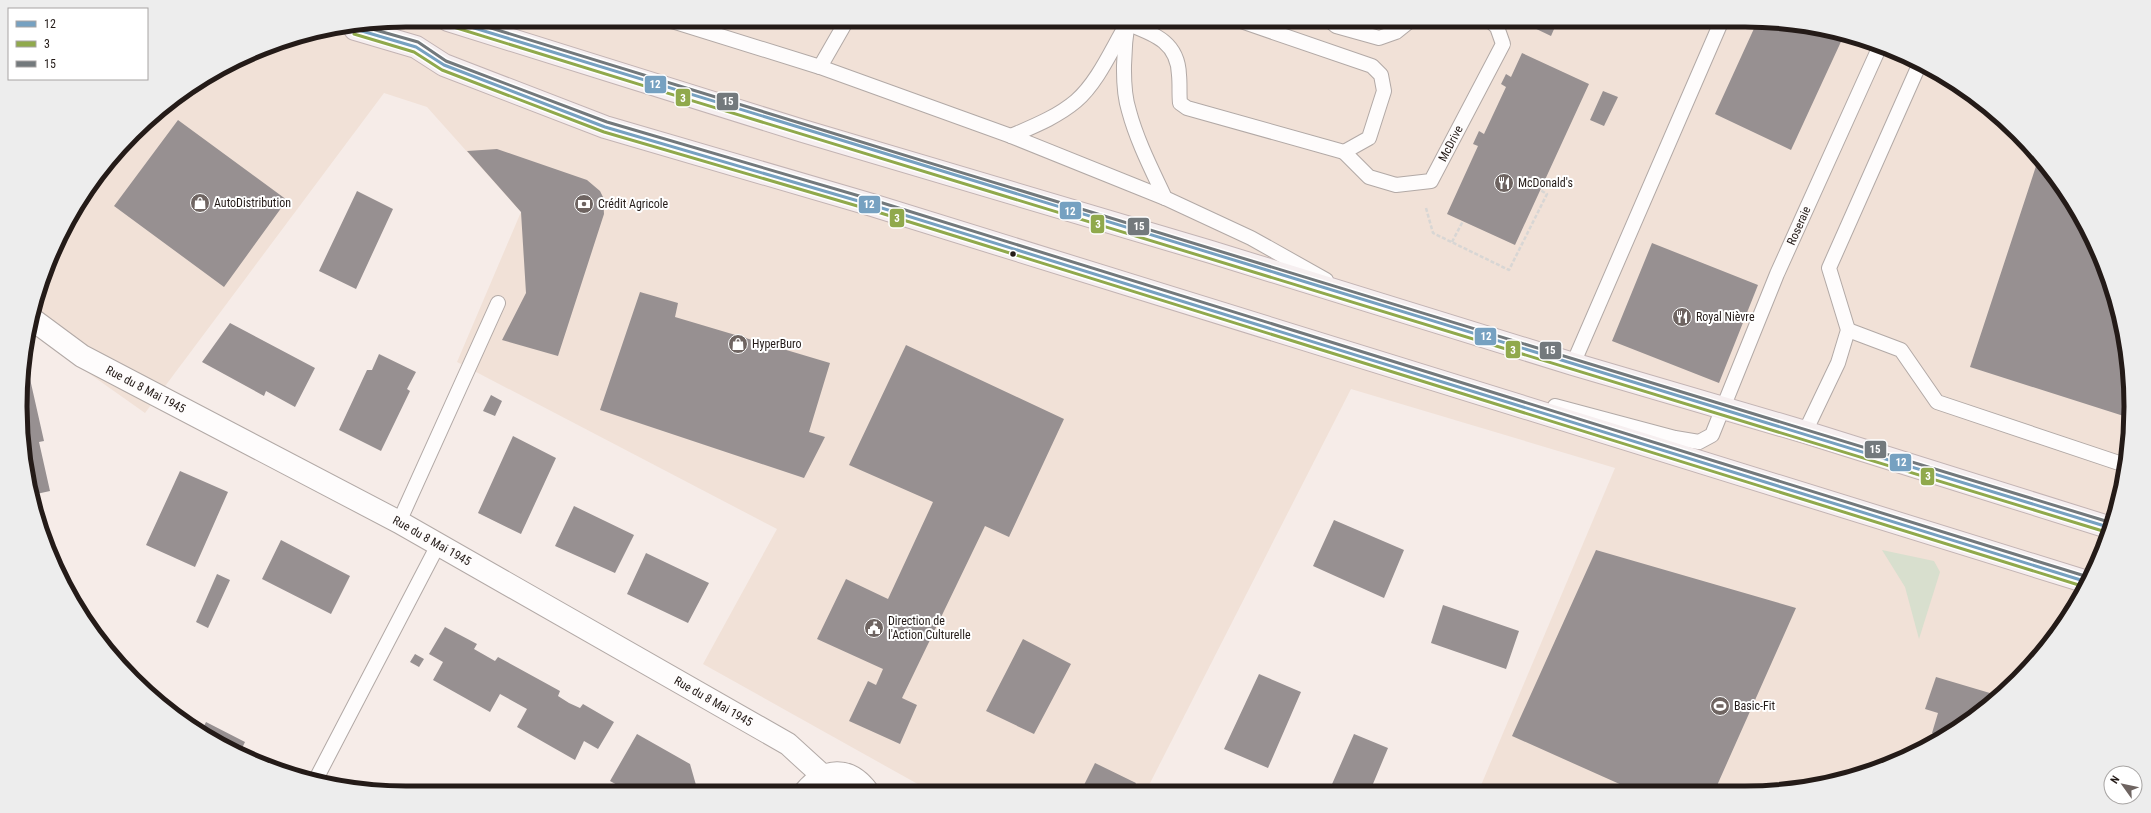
<svg xmlns="http://www.w3.org/2000/svg" width="2151" height="813" viewBox="0 0 2151 813" font-family="'Roboto Condensed',sans-serif">
  <rect width="100%" height="100%" fill="#f6ece8"/>
  <path fill="#f1e1d7" d="M407 20H1744L1845 33 1916 60 1980 100 2035 152 2079 213 2111 282 2128 356 2130 432 2118 507 2066 621 2000 697 1915 753 1795 790H1479L1615 468 1351 389 1146 791 932 792 703 664 777 529 457 362 521 212 427 107 384 93 145 413 29 331 40 282 72 213 116 152 152 116 213 72 282 41Z"/>
  <path fill="#d8dfce" d="M1882 550 1934 561 1940 572 1919 639 1905 587Z"/>
  <path fill="#979091" d="M1531 20H1558L1551 36 1528 25Z
    M1757 22 1845 33 1791 150 1715 114Z
    M1522 53 1589 84 1515 245 1447 214 1478 146 1473 144 1479 131 1484 134 1506 87 1501 84 1506 74 1511 77Z
    M1603 91 1618 97 1604 126 1590 120Z
    M178 120 287 200 224 287 114 206Z
    M497 149 587 180 600 191 603 197 604 214 558 356 502 340 526 293 521 212 467 151Z
    M2039 157 2079 213 2111 282 2128 356 2130 418 1970 367Z
    M357 191 393 209 356 289 319 271Z
    M1652 243 1758 285 1719 383 1612 341Z
    M640 292 678 303 675 317 830 363 809 432 825 437 804 478 600 410Z
    M230 323 315 368 295 407 266 391 264 396 202 362Z
    M906 345 1064 419 1009 537 985 526 902 698 917 705 900 744 849 721 868 681 876 685 883 669 817 639 846 579 888 599 933 502 849 465Z
    M379 354 416 372 407 389 410 391 381 451 339 430 367 370H372Z
    M23 368 28 370 44 441 39 442 50 491 32 495 27 482 21 432Z
    M491 395 502 401 495 416 483 411Z
    M513 436 556 458 521 534 478 513Z
    M180 471 228 492 195 567 146 545Z
    M574 506 634 535 615 573 555 546Z
    M1334 520 1404 550 1384 598 1313 566Z
    M281 540 350 576 331 614 262 579Z
    M1596 550 1796 608 1715 790H1633L1512 736Z
    M646 553 709 583 688 623 627 594Z
    M217 574 230 580 208 628 196 622Z
    M1443 605 1519 631 1506 669 1431 643Z
    M2066 607 2071 609 2066 621 2060 628Z
    M445 627 477 644 474 649 495 661 498 657 560 691 558 696 569 703 580 708 583 704 614 722 598 749 584 741 575 760 517 727 527 709 500 694 490 712 433 680 443 662 429 654Z
    M1023 639 1071 664 1034 734 986 711Z
    M415 654 424 659 419 667 410 662Z
    M1259 674 1301 692 1268 768 1224 749Z
    M1936 677 2000 696 1941 736 1932 733 1938 713 1925 709Z
    M206 722 245 742 239 754 201 732Z
    M637 734 690 764 698 792H630L610 781Z
    M1354 734 1388 748 1370 791H1329Z
    M1095 763 1136 783 1132 791H1091L1092 790 1084 785Z"/>
  <g fill="none" stroke-linecap="round" stroke-linejoin="round">
    <g stroke="#b2a9a6" stroke-width="16">
      <g id="lane">
        <path d="M669 20 820 67 1011 136 1165 198"/>
        <path d="M1128 20C1124 45 1121 86 1129 111 1137 141 1152 170 1165 198L1251 238 1326 280"/>
        <path d="M1329 20 1336 26 1379 38 1396 32 1411 20"/>
        <path d="M1128 24C1154 34 1178 42 1179 75 1180 84 1179 93 1180 103L1187 108 1344 152 1369 138 1384 91 1381 75 1372 66 1238 20"/>
        <path d="M820 67 847 20"/>
        <path d="M1011 136C1034 126 1057 117 1076 101 1097 83 1111 51 1125 27"/>
        <path id="s1" d="M1344 152 1369 177 1396 185 1431 181 1503 44 1497 27 1489 20"/>
        <path d="M1848 330 1901 350 1937 402 2125 465"/>
        <path d="M1573 364 1722 20"/>
        <path id="s2" d="M1555 406 1675 438 1699 442 1712 435 1777 274 1880 46"/>
        <path d="M1805 432 1838 363 1848 330 1829 268 1920 63"/>
        <path d="M399 522 498 303"/>
        <path d="M315 781 438 545"/>
      </g>
    </g>
    <g stroke="#b2a9a6" stroke-width="24">
      <g id="secondary">
        <path id="s3" d="M32 319 82 356 399 522 788 744 823 776"/>
        <path d="M805 792C825 768 849 766 868 792"/>
      </g>
    </g>
    <g stroke="#c3b4b4" stroke-width="24">
      <path id="primary" d="M448 20 803 131 1211 252 1573 364 1805 432 2108 527
        M355 29 416 47 444 65 605 127 872 205 2084 581"/>
    </g>
    <path stroke="#d8d6d4" stroke-width="2.5" stroke-dasharray="4 2" stroke-linecap="butt" d="M1426 208 1433 233 1509 270 1547 194 1540 190
      M1452 242 1463 221"/>
    <use href="#lane" stroke="#fefcfc" stroke-width="14"/>
    <use href="#secondary" stroke="#fefcfc" stroke-width="22"/>
    <use href="#primary" stroke="#f6eff0" stroke-width="22"/>
    <g stroke="#fff" stroke-width="6">
      <path id="bus-1" d="M448 20C1000 193 1556 354 2108 527
        M355 29 416 47 444 65 605 127 872 205 2084 581"/>
    </g>
    <g stroke="#fff" stroke-width="6">
      <path id="bus-2" d="M447 25C999 197 1554 359 2106 532
        M354 34 414 52 442 70 604 132 871 210 2082 586"/>
    </g>
    <g stroke="#fff" stroke-width="6">
      <path id="bus-3" d="M465 20C1012 191 1563 351 2109 522
        M365 27 418 42 446 61 607 122 873 200 2085 576"/>
    </g>
    <use href="#bus-1" stroke="#76a1c1" stroke-width="3"/>
    <use href="#bus-2" stroke="#90a94c" stroke-width="3"/>
    <use href="#bus-3" stroke="#73797c" stroke-width="3"/>
  </g>
  <defs>
    <g id="restaurant-disc" transform="scale(1)"><circle r="9.5" fill="#6e6461" stroke="#fff"/><path d="M-5-6h1v4h1v-4h1v4h1v-4h1v5L-1.5 .5V6h-2V.5L-5-1ZM5-6V6H3V1.5H1.5Q1.5-4 5-6Z" fill="#fff"/></g>
    <g id="shop-disc" transform="scale(1)"><circle r="9.5" fill="#6e6461" stroke="#fff"/><path d="M-5-2.5h2.3a2.7 3.5 0 0 1 5.4 0H5L5.5 6h-11ZM-1.5-2.5h3a1.5 2.3 0 0 0-3 0Z" fill="#fff"/></g>
    <g id="bank-disc" transform="scale(1)"><circle r="9.5" fill="#6e6461" stroke="#fff"/><path d="M-6-4H6V4H-6ZM0-2.3a2.3 2.3 0 1 0 0 4.6a2.3 2.3 0 1 0 0-4.6Z" fill="#fff"/></g>
    <g id="civic-disc" transform="scale(1)"><circle r="9.5" fill="#6e6461" stroke="#fff"/><path d="M-.6-6.5H3V-4.5H.6V-3L4-1V1h2V6H-6V1h2V-1L-.6-3ZM-1.2 2.5V6h2.4V2.5Z" fill="#fff"/></g>
    <g id="stadium-disc" transform="scale(1)"><circle r="9.5" fill="#6e6461" stroke="#fff"/><path d="M0-5a6.5 5 0 1 0 0 10a6.5 5 0 1 0 0-10ZM-3.5-1.8h7v3.6h-7Z" fill="#fff"/></g>
  </defs>
  <g fill-rule="evenodd">
    <use href="#restaurant-disc" x="1504" y="183"/>
    <use href="#shop-disc" x="200" y="203"/>
    <use href="#bank-disc" x="584" y="204"/>
    <use href="#restaurant-disc" x="1682" y="317"/>
    <use href="#shop-disc" x="738" y="344"/>
    <use href="#civic-disc" x="874" y="628"/>
    <use href="#stadium-disc" x="1720" y="706"/>
  </g>
  <circle fill="#241b18" stroke="#fff" stroke-width="1.5" cx="1013" cy="254" r="3.5"/>
  <g text-anchor="middle" stroke-width="4" stroke-linejoin="round" paint-order="stroke">
    <g font-size="12" fill="#241b18" stroke="#fff">
      <text dy="4" stroke="none"><textPath href="#s1" startOffset="141">McDrive</textPath></text>
      <text dy="4" stroke="none"><textPath href="#s2" startOffset="390">Roseraie</textPath></text>
      <text dy="4" stroke="none"><textPath href="#s3" startOffset="134">Rue du 8 Mai 1945</textPath></text>
      <text dy="4" stroke="none"><textPath href="#s3" startOffset="458">Rue du 8 Mai 1945</textPath></text>
      <text dy="4" stroke="none"><textPath href="#s3" startOffset="782">Rue du 8 Mai 1945</textPath></text>
    </g>
    <g font-size="12" fill="#241b18" stroke="#fff" text-anchor="start">
      <text x="1518" y="187">McDonald's</text>
      <text x="214" y="207">AutoDistribution</text>
      <text x="598" y="208">Crédit Agricole</text>
      <text x="1696" y="321">Royal Nièvre</text>
      <text x="752" y="348">HyperBuro</text>
      <text x="888" y="625">Direction de<tspan x="888" dy="14">l'Action Culturelle</tspan></text>
      <text x="1734" y="710">Basic-Fit</text>
    </g>
  </g>
  <path d="M0 0H2151V813H0ZM406 27H1745A379 379 0 0 1 2124 406V407A379 379 0 0 1 1745 786H406A379 379 0 0 1 27 407V406A379 379 0 0 1 406 27Z" fill="#ededed" fill-rule="evenodd"/>
  <path fill="none" stroke="#241b18" stroke-width="5" d="M406 27H1745A379 379 0 0 1 2124 406V407A379 379 0 0 1 1745 786H406A379 379 0 0 1 27 407V406A379 379 0 0 1 406 27Z"/>
  <g stroke="#fff" stroke-width="1.5">
    <rect x="644" y="75" width="23" height="19" rx="4" fill="#76a1c1"/>
    <rect x="675" y="88" width="16" height="19" rx="4" fill="#90a94c"/>
    <rect x="716" y="92" width="23" height="19" rx="4" fill="#73797c"/>
    <rect x="858" y="195" width="23" height="19" rx="4" fill="#76a1c1"/>
    <rect x="1059" y="201" width="23" height="19" rx="4" fill="#76a1c1"/>
    <rect x="889" y="208" width="16" height="20" rx="4" fill="#90a94c"/>
    <rect x="1090" y="214" width="15" height="20" rx="4" fill="#90a94c"/>
    <rect x="1127" y="217" width="23" height="19" rx="4" fill="#73797c"/>
    <rect x="1474" y="327" width="23" height="19" rx="4" fill="#76a1c1"/>
    <rect x="1505" y="340" width="16" height="19" rx="4" fill="#90a94c"/>
    <rect x="1539" y="341" width="23" height="19" rx="4" fill="#73797c"/>
    <rect x="1864" y="440" width="23" height="19" rx="4" fill="#73797c"/>
    <rect x="1889" y="453" width="23" height="19" rx="4" fill="#76a1c1"/>
    <rect x="1920" y="467" width="15" height="19" rx="4" fill="#90a94c"/>
  </g>
  <g font-size="11" text-anchor="middle" font-weight="bold" fill="#fff">
    <text x="655" y="88">12</text>
    <text x="683" y="102">3</text>
    <text x="728" y="105">15</text>
    <text x="869" y="208">12</text>
    <text x="1070" y="215">12</text>
    <text x="897" y="222">3</text>
    <text x="1098" y="228">3</text>
    <text x="1139" y="230">15</text>
    <text x="1486" y="340">12</text>
    <text x="1513" y="354">3</text>
    <text x="1550" y="354">15</text>
    <text x="1875" y="453">15</text>
    <text x="1901" y="466">12</text>
    <text x="1928" y="480">3</text>
  </g>
  <rect x="8" y="8" width="140" height="72" fill="#ffffff" stroke="#a7a4a3"/>
  <rect x="16" y="21" width="20" height="6" fill="#76a1c1" stroke="#a7a4a3"/>
  <text x="44" y="28" font-size="12" fill="#241b18">12</text>
  <rect x="16" y="41" width="20" height="6" fill="#90a94c" stroke="#a7a4a3"/>
  <text x="44" y="48" font-size="12" fill="#241b18">3</text>
  <rect x="16" y="61" width="20" height="6" fill="#73797c" stroke="#a7a4a3"/>
  <text x="44" y="68" font-size="12" fill="#241b18">15</text>
  <g transform="translate(2123 785) rotate(303)"><circle r="19" fill="#ffffff" stroke="#a7a4a3"/>
  <path d="M0-3L7 15L0 10L-7 15Z" fill="#6e6461"/>
  <text y="-6" font-size="11" font-weight="bold" text-anchor="middle" fill="#241b18">N</text>
  </g>
</svg>
